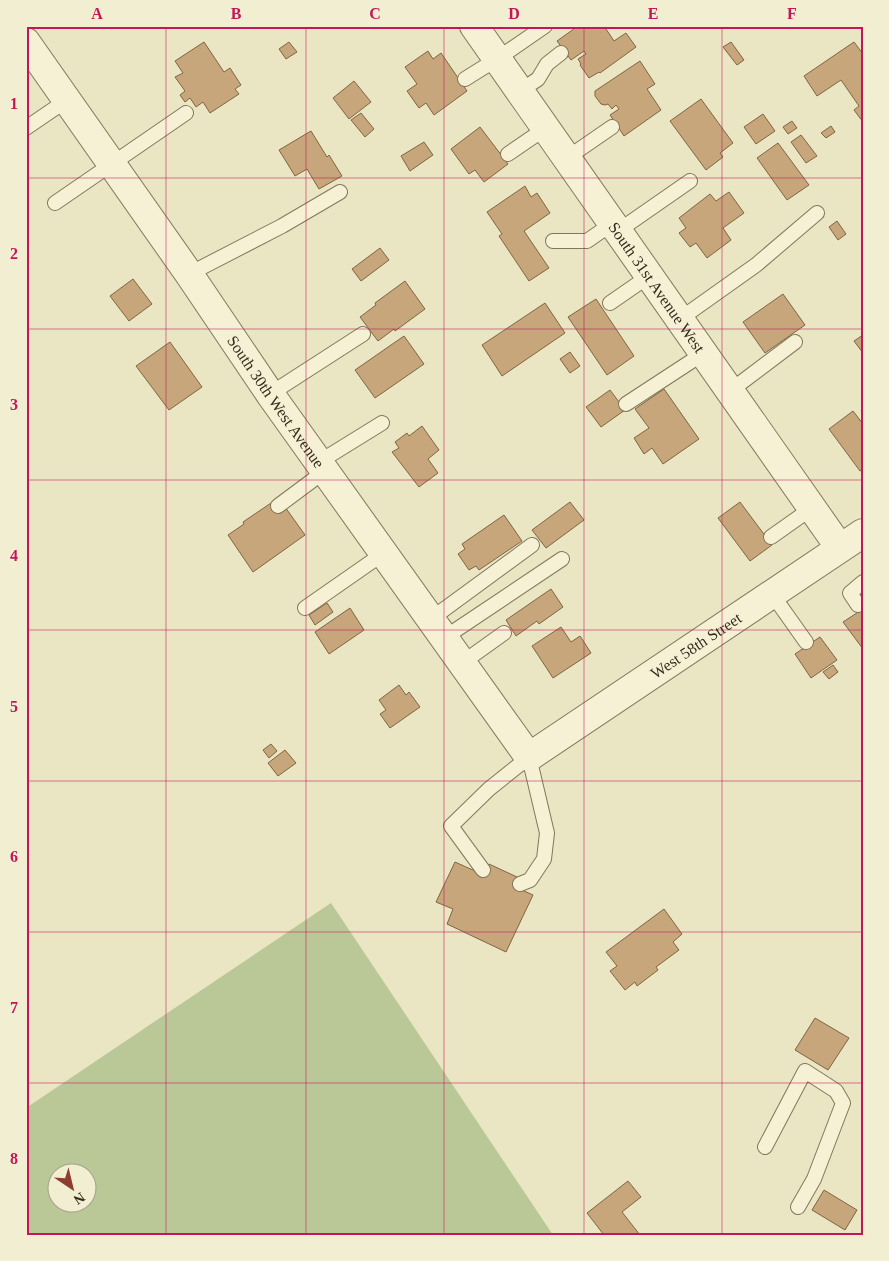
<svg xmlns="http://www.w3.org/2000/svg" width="889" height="1261" viewBox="0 0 889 1261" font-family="'Times New Roman',serif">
  <rect width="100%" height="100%" fill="#eae5c2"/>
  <path fill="#bac797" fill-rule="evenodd" d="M331 903 553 1235H26V1108ZM58 1174H88V1204H58Z"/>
  <path fill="#c6a67a" stroke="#806542" d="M578 26H604L614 41 626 33 636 47 600 73 599 72 589 78 580 65 581 64 578 59 586 54 584 51 571 60 557 41Z
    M204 42 224 72 230 68 241 85 235 89 239 94 210 113 203 102 196 107 190 98 185 102 180 95 185 91 175 77 183 73 175 61Z
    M289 42 297 52 286 59 279 49Z
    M731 42 744 60 737 65 723 47Z
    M854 42 863 54V122L854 110 859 106 841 80 817 96 804 76Z
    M428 51 433 59 441 53 467 91 434 115 426 103 419 108 407 91 417 84 405 67Z
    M640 61 655 84 647 89 661 110 624 136 610 115 619 109 616 105 612 109 608 104 605 105 601 104 595 96V91Z
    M354 81 371 102 349 119 333 98Z
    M701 99 733 143 720 153 723 157 706 170 670 121Z
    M361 113 374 129 365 137 351 120Z
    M763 114 775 131 756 144 744 127Z
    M792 121 797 128 788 134 783 127Z
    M831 126 835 132 826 138 821 133Z
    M480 127 508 164 484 182 475 170 469 174 451 149Z
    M311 131 327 157 329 155 342 176 319 189 307 169 295 176 279 150Z
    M801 135 817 156 806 163 791 142Z
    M424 142 433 155 410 171 401 156Z
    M778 143 809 185 787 200 757 158Z
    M525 186 531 197 537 193 550 213 524 231 549 268 529 281 499 236 502 234 487 212Z
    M729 192 744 213 723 228 731 240 707 258 696 243 690 247 679 233 686 228 679 218 710 194 716 201Z
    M837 221 846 234 838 240 829 227Z
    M380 248 389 260 361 281 352 269Z
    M133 279 152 304 129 321 110 296Z
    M405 281 425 309 395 331 394 329 378 341 360 317 376 305 375 303Z
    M783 294 805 325 765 353 743 322Z
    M596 299 634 356 607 375 568 317Z
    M545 303 565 333 502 376 482 345Z
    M863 335V353L854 341Z
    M404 336 424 364 375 398 355 370Z
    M170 342 202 387 169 410 136 366Z
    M570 352 580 366 570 373 560 359Z
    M664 389 699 439 663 464 652 448 644 454 634 438 649 428 635 409Z
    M610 390 625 410 601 427 586 407Z
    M853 411 863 424V469L860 471 829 429Z
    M422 426 439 450 428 459 438 473 419 487 392 452 399 448 395 442 407 433 409 436Z
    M570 502 584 520 546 548 532 530Z
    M740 502 772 545 750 561 718 518Z
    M271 503 278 512 285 507 305 535 253 572 228 535 244 524 243 522Z
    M504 515 522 541 479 570 476 566 469 570 458 554 465 549 462 544Z
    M551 589 563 607 539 624 537 621 516 636 506 620Z
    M327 603 333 612 315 625 309 615Z
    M350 608 364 630 329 654 315 632Z
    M863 609V649L843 622Z
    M561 627 571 642 580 636 591 653 553 678 532 646Z
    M820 637 837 660 811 678 795 654Z
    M833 665 838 672 829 679 823 672Z
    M399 685 406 695 409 692 420 707 390 728 380 714 386 710 379 700Z
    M271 744 277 751 269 758 263 750Z
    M285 750 296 763 278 776 268 763Z
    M455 862 484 875 489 864 517 877 513 886 533 895 506 952 447 924 453 909 436 902Z
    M664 909 682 934 673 942 679 950 656 967 658 970 637 986 635 982 625 990 610 971 617 966 606 952Z
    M815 1018 849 1038 828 1070 795 1050Z
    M628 1181 641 1197 622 1212 640 1235H604L587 1213Z
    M824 1190 857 1210 845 1230 812 1210Z"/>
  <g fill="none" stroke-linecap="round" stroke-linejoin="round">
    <g stroke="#83775b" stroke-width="16">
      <path id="service" d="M465 79 497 59 545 26
        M520 91 538 79 547 64 561 53
        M26 128 67 100
        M508 154 546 128
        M567 158 612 127
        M55 203 186 113
        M618 231 690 181
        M553 241H587L613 223
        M189 274 282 226 340 192
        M610 303 649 276
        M680 319 756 265 817 213
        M730 391 795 342
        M270 394 363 334
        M626 404 704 353
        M319 462 382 423
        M278 506 325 471
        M771 537 812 508
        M772 594 806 642
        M858 605 850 593 863 582
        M305 608 384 553
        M431 619 532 545
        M444 638 562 559
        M462 663 504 633
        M483 870 451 826 489 789 529 757 547 833 544 859 530 880 520 884
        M765 1147 805 1071 836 1091 843 1103 814 1179 798 1207"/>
    </g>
    <g stroke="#83775b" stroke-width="30">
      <g id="minor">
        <path id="s1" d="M474 26 840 548"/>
        <path id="s2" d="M26 42 189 274 270 394 529 757 863 533"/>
      </g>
    </g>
    <use href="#service" stroke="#f6f1d4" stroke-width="14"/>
    <use href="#minor" stroke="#f6f1d4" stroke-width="28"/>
  </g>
  <path fill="none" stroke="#c2185b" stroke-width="1" stroke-opacity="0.55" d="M166 26V1235M306 26V1235M444 26V1235M584 26V1235M722 26V1235M26 178H863M26 329H863M26 480H863M26 630H863M26 781H863M26 932H863M26 1083H863"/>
  <g text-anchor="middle" stroke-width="5" stroke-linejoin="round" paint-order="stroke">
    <g font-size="16" fill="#342c1e" stroke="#f2eed1">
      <text dy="6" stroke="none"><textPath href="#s1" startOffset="319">South 31st Avenue West</textPath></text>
      <text dy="6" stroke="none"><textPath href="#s2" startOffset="438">South 30th West Avenue</textPath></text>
      <text dy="6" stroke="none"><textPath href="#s2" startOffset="1075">West 58th Street</textPath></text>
    </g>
  </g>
  <rect width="889" height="1261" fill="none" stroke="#f2eed1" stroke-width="55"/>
  <g transform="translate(72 1188) rotate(145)"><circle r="24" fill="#f2eed1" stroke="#a6a089"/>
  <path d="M0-4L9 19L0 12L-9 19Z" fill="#8d3e2f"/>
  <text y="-8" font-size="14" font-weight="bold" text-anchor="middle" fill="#342c1e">N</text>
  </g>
  <rect x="28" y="28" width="834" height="1206" fill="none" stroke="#c2185b" stroke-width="2"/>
  <g font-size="16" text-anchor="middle" font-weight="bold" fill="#c2185b">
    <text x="97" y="19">A</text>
    <text x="236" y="19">B</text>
    <text x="375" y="19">C</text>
    <text x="514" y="19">D</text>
    <text x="653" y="19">E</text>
    <text x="792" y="19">F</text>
    <text x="14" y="109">1</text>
    <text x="14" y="259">2</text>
    <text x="14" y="410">3</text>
    <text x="14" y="561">4</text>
    <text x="14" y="712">5</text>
    <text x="14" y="862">6</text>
    <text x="14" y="1013">7</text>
    <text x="14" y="1164">8</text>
  </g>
</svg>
